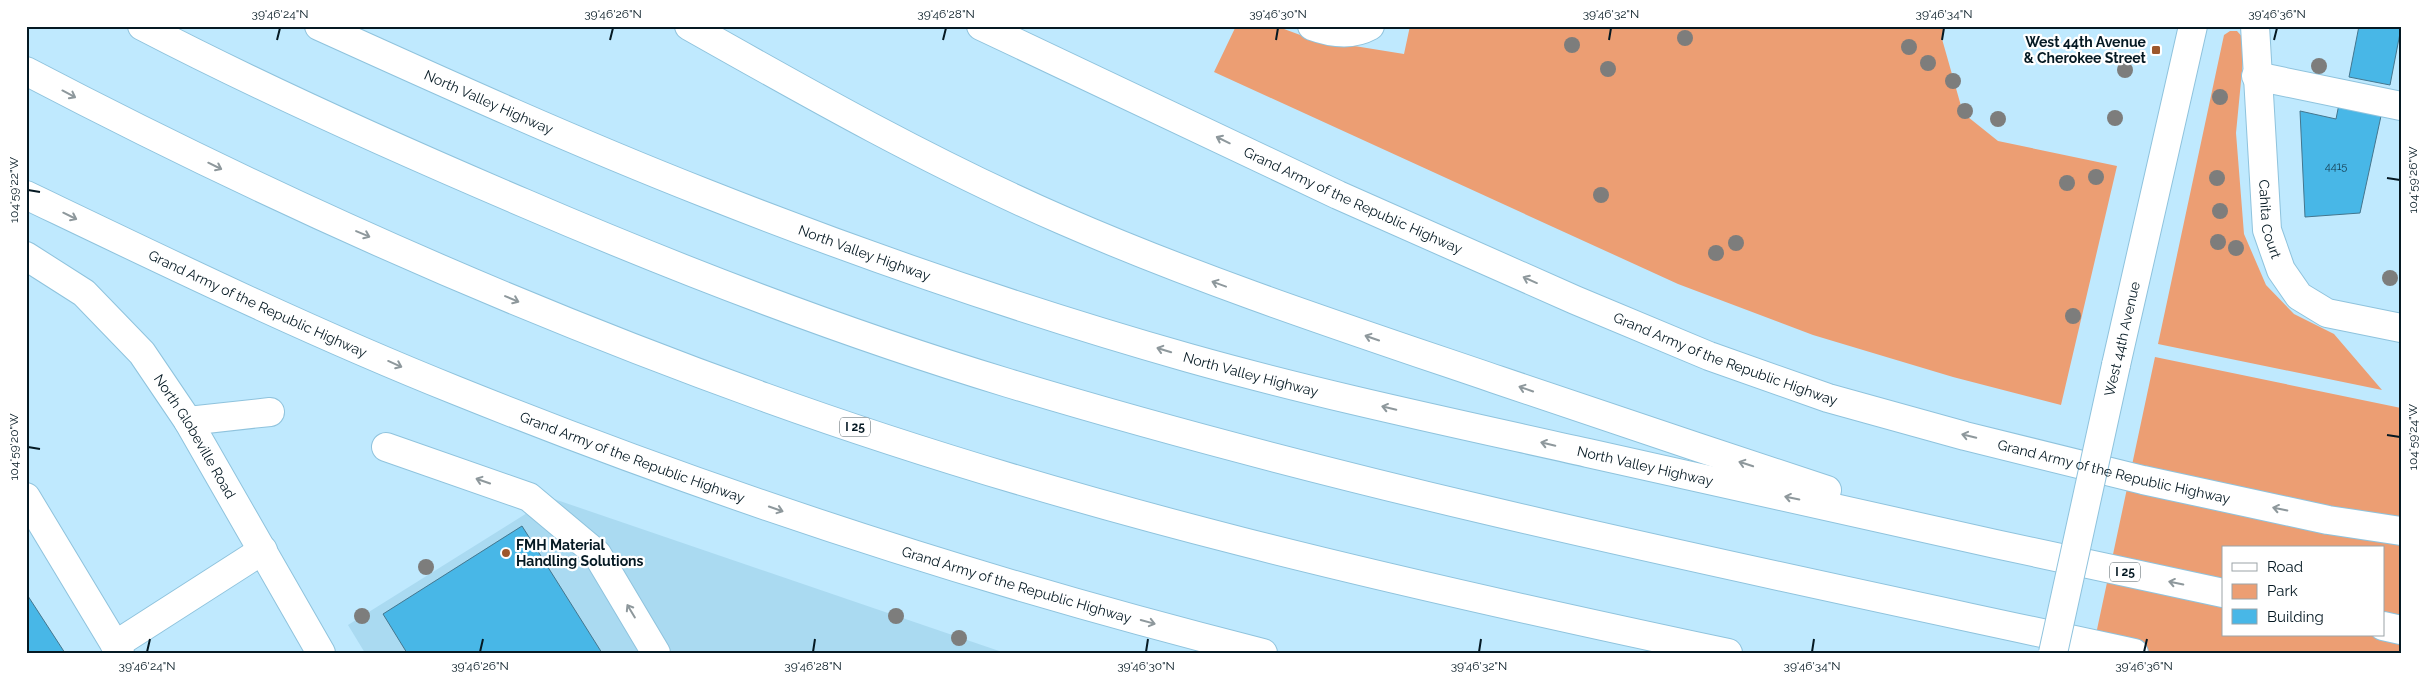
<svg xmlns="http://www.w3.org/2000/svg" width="2427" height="679" viewBox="0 0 2427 679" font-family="Raleway,sans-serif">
  <rect width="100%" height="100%" fill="#bfe9fe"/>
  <path fill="#aadaf1" d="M551 498 1005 653H365L348 625Z"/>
  <path fill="#ec9e73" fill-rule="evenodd" d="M1236 26H1276L1311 39 1404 54 1410 26H1944L1942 39 1963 113 1998 141 2117 166 2061 405 1953 377 1813 335 1678 284 1214 72Z
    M2230 31H2237L2245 40 2236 133 2244 234 2266 285 2294 314 2334 334 2382 390 2158 344 2224 35Z
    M2155 357 2401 408V653H2092ZM2223 548H2383V635H2223Z"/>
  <path fill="#48b7e7" stroke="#44768e" d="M2359 26 2401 28 2390 85 2349 77Z
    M2340 99 2358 111 2381 116 2360 213 2305 217 2300 111 2336 119Z
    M522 526 602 653H407L383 614Z
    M26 593 65 653H26Z"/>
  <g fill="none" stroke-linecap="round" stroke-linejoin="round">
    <g stroke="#8fc3dd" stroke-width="30">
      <g id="minor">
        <path d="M1312 26C1331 33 1352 36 1370 26"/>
        <path id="s1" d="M2255 26 2267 230 2281 270 2299 296 2327 313 2401 328"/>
        <path d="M2256 76 2401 106"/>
        <path id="s2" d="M26 256 84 293 142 353 188 421 321 653"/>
        <path d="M2116 365 2193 26"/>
        <path d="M188 421 270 412"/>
        <path d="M386 447 529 497 597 554 656 653"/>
        <path d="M26 497 120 653"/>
        <path d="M115 645 263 550"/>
      </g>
    </g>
    <g stroke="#8fc3dd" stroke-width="30">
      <g id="highway">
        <path d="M142 26C267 91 395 148 524 203 682 271 843 333 1008 383 1378 495 1757 571 2134 653"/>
        <path id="s3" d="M319 26C447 84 575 142 705 193 862 255 1027 312 1189 358 1320 395 1454 423 1588 453 1799 501 2011 548 2223 593"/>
        <path d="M689 26C811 95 933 164 1062 220 1204 282 1351 330 1498 380 1608 417 1717 454 1827 490"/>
        <path id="s4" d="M981 26 1338 195 1575 300 1709 356 1828 398 1965 436 2143 480 2328 520 2401 531"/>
        <path d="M26 71C265 196 511 306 764 397 1077 510 1403 584 1728 653"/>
        <path id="s5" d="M26 195C168 263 310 332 455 390 718 496 989 584 1263 653"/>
        <path d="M2383 626 2401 630"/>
      </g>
    </g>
    <use href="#minor" stroke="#fff" stroke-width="28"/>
    <use href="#highway" stroke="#fff" stroke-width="28"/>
    <g stroke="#8fc3dd" stroke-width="30" stroke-linecap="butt">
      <path id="minor-bridge" d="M2053 653 2116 365"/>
    </g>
    <use href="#minor-bridge" stroke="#fff" stroke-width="28"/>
  </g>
  <g fill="#7d7d7c">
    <circle cx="1685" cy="38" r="8"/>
    <circle cx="1572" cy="45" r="8"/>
    <circle cx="1909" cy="47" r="8"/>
    <circle cx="1928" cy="63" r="8"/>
    <circle cx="2319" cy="66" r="8"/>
    <circle cx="1608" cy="69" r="8"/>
    <circle cx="2125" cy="70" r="8"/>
    <circle cx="1953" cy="81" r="8"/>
    <circle cx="2220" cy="97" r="8"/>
    <circle cx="1965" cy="111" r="8"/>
    <circle cx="2115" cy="118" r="8"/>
    <circle cx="1998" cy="119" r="8"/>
    <circle cx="2096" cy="177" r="8"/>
    <circle cx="2217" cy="178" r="8"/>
    <circle cx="2067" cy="183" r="8"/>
    <circle cx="1601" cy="195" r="8"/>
    <circle cx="2220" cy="211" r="8"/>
    <circle cx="2218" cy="242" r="8"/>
    <circle cx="1736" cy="243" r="8"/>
    <circle cx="2236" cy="248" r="8"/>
    <circle cx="1716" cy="253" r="8"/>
    <circle cx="2390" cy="278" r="8"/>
    <circle cx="2073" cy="316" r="8"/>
    <circle cx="426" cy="567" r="8"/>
    <circle cx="362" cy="616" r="8"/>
    <circle cx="896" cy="616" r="8"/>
    <circle cx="959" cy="638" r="8"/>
  </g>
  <defs><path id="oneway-shaft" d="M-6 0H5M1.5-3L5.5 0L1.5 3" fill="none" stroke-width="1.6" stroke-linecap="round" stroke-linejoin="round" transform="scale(1.25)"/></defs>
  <g stroke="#8e989c">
    <use href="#oneway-shaft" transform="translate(69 94) rotate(28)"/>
    <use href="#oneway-shaft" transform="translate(1223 140) rotate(-154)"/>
    <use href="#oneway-shaft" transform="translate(215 166) rotate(26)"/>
    <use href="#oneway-shaft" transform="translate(70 216) rotate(26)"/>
    <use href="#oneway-shaft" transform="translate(363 234) rotate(23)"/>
    <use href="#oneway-shaft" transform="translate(1530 280) rotate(-156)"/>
    <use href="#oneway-shaft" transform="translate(1219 284) rotate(-160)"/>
    <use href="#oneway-shaft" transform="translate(512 299) rotate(23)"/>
    <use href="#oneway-shaft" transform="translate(1372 338) rotate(-161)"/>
    <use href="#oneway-shaft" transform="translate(1164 350) rotate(-163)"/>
    <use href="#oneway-shaft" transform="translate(395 364) rotate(24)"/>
    <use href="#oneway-shaft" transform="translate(1526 389) rotate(-161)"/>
    <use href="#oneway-shaft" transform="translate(1389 408) rotate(-167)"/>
    <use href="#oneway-shaft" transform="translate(1969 436) rotate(-166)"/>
    <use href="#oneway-shaft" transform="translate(1548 444) rotate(-167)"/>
    <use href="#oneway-shaft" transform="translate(1746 464) rotate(-162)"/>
    <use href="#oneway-shaft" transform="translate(483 481) rotate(-161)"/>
    <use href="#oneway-shaft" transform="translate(1792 498) rotate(-168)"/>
    <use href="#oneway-shaft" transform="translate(776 509) rotate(19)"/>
    <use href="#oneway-shaft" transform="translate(2280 509) rotate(-168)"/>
    <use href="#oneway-shaft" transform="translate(2176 583) rotate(-168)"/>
    <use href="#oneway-shaft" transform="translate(631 611) rotate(-121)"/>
    <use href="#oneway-shaft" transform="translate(1148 622) rotate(15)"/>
  </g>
  <path fill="none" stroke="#051923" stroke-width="2" d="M277 40 280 28M610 40 613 28M943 40 946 28M1276 40 1278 28M1609 40 1611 28M1942 40 1944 28M2274 40 2277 28M2387 178 2400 180M28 190 40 192M2387 435 2400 437M28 447 40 449M147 652 150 639M480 652 483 639M813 652 815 639M1146 652 1148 639M1479 652 1481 639M1812 652 1814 639M2144 652 2147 639"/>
  <g fill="#9d572c" stroke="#fff" stroke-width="2">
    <rect x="2151" y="45" width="10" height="10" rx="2.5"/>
    <circle cx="506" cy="553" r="5"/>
  </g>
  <g text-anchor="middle" stroke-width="4.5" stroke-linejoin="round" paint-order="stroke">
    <g font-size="11" fill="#164054">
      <text x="2336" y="170">4415</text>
    </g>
    <g fill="#fff" stroke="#505e65" stroke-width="1">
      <rect x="840" y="417.5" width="30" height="19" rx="4"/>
      <rect x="2110" y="562.5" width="30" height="19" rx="4"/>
    </g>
    <g font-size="12" font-weight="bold" fill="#051923">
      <text x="855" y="431">I 25</text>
      <text x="2125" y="576">I 25</text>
    </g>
    <g font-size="14" font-weight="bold" fill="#051923" stroke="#fff" text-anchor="end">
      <text x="2146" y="47">West 44th Avenue<tspan x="2146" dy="16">&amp; Cherokee Street</tspan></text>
      <text x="516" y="550" text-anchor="start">FMH Material<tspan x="516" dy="16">Handling Solutions</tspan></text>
    </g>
    <g font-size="14" fill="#051923" stroke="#fff">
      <text dy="5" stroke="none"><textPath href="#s3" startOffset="186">North Valley Highway</textPath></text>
      <text dy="5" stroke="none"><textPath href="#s4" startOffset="411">Grand Army of the Republic Highway</textPath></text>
      <text dy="5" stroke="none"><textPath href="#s1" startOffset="194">Cahita Court</textPath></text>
      <text dy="5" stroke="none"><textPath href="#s3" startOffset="591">North Valley Highway</textPath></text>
      <text dy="5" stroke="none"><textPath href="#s5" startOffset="256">Grand Army of the Republic Highway</textPath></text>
      <text transform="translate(2122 339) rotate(-77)" y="5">West 44th Avenue</text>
      <text dy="5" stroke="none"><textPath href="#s4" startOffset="816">Grand Army of the Republic Highway</textPath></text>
      <text dy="5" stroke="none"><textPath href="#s3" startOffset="996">North Valley Highway</textPath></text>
      <text dy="5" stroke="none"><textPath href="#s2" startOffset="251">North Globeville Road</textPath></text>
      <text dy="5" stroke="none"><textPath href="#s5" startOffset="661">Grand Army of the Republic Highway</textPath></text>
      <text dy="5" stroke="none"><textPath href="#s3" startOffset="1401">North Valley Highway</textPath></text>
      <text dy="5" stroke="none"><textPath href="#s4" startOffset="1221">Grand Army of the Republic Highway</textPath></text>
      <text dy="5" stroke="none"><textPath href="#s5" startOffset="1066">Grand Army of the Republic Highway</textPath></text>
    </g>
  </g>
  <rect width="2427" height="679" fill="none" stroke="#ffffff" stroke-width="55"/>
  <rect x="2222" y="546" width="162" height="90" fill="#ffffff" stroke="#9ba3a7"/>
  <rect x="2232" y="563" width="25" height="8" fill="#ffffff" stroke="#9ba3a7"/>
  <text x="2267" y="572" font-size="15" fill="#051923">Road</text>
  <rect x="2232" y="584" width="25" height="15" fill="#ec9e73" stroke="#9ba3a7"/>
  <text x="2267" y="596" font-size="15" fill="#051923">Park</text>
  <rect x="2232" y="609" width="25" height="15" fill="#48b7e7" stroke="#9ba3a7"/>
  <text x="2267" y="622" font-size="15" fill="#051923">Building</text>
  <rect x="28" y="28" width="2372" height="624" fill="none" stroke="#051923" stroke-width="2"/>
  <g font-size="12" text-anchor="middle" fill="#051923">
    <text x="280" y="18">39°46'24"N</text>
    <text x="613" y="18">39°46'26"N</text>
    <text x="946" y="18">39°46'28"N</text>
    <text x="1278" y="18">39°46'30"N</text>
    <text x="1611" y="18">39°46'32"N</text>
    <text x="1944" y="18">39°46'34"N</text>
    <text x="2277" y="18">39°46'36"N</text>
    <text transform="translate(2413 180) rotate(-90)" y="4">104°59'26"W</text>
    <text transform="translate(14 190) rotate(-90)" y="4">104°59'22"W</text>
    <text transform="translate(2413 437) rotate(-90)" y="4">104°59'24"W</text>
    <text transform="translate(14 447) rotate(-90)" y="4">104°59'20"W</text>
    <text x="147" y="670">39°46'24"N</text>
    <text x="480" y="670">39°46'26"N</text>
    <text x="813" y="670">39°46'28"N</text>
    <text x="1146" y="670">39°46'30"N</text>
    <text x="1479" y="670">39°46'32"N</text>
    <text x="1812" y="670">39°46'34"N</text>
    <text x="2144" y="670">39°46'36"N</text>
  </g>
</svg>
